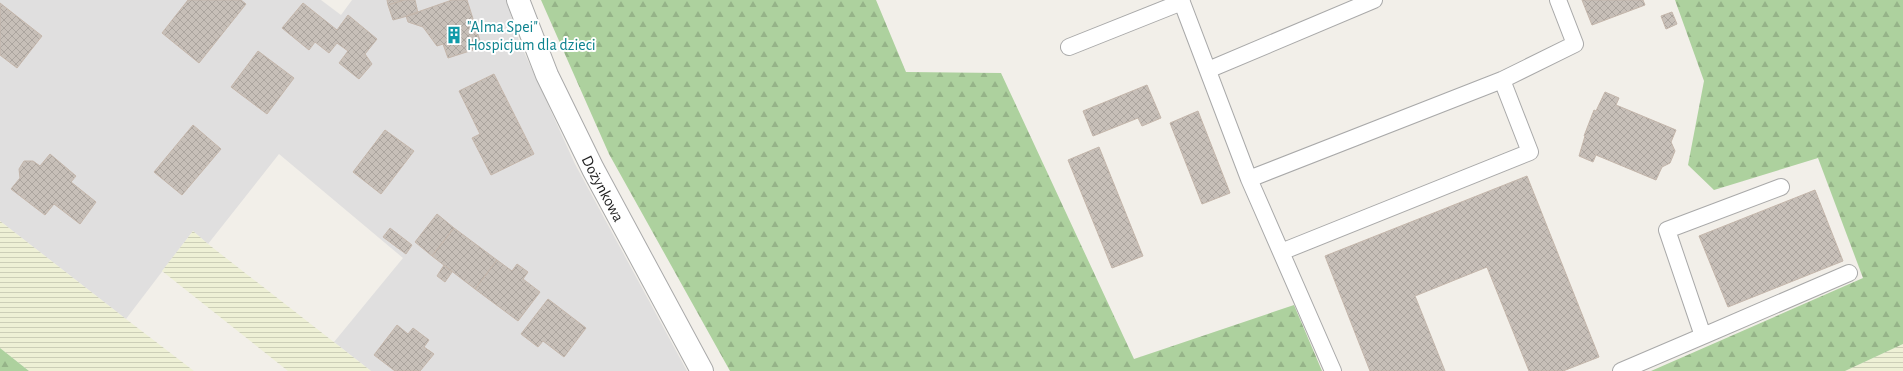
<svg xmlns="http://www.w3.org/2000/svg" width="1903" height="371" viewBox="0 0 1903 371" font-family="'Alegreya Sans',sans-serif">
  <defs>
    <pattern id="farmland-rules" width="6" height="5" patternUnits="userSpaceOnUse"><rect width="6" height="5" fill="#eef0d5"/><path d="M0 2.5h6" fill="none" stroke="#ccceb7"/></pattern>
    <pattern id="forest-firs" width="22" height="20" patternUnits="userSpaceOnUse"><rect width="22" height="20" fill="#add19e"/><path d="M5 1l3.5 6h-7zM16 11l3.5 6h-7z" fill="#95b388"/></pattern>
    <pattern id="building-cross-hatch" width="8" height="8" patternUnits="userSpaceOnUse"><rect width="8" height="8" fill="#c7bfb8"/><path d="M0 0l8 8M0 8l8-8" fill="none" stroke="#aba49e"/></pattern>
  </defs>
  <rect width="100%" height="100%" fill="#f2efe9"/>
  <path fill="#e0dfdf" d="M0 0H321L341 15 352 0H506L519 41 575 164 687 371H371L334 342 403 258 279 154 208 244 193 231 126 319 0 221Z"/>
  <path fill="url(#farmland-rules)" d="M0 221 126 319 194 371H29L0 348Z
    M193 231 208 244 371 371H288L162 271Z
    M1903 344V371H1845Z"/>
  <path fill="url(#forest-firs)" d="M541 0H876L906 72 1001 73 1134 359 1294 305 1322 371H730L609 154Z
    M1675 0H1903V344L1845 371H1651L1863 278 1818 158 1714 190 1688 165 1704 81Z
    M0 348 29 371H0Z"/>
  <path fill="url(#building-cross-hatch)" stroke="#c4b6ab" d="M188 0H241L246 4 199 63 162 33Z
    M387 0H404L388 5Z
    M404 0H415L418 13 393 20 388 5Z
    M452 0H467L482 47 448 58 443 44 437 46 423 27 408 22 406 16Z
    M1582 0H1643L1645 5 1592 25Z
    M0 3 42 36 17 68 0 55Z
    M303 3 337 30 348 15 377 39 365 54 372 64 359 79 339 63 348 51 337 43 329 53 315 42 309 50 282 28Z
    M1672 12 1677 24 1666 29 1661 16Z
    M258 51 294 78 267 114 231 87Z
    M494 74 534 154 491 175 472 138 480 134 459 91Z
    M1147 85 1161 118 1142 126 1138 118 1093 136 1083 111Z
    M1605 92 1619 98 1616 105 1676 130 1671 142 1675 151 1670 163 1662 167 1656 180 1596 155 1593 162 1579 156 1585 136H1584L1594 110 1596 111Z
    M1198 111 1230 193 1202 204 1170 123Z
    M193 125 221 149 182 195 154 172Z
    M385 130 414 151 381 194 353 172Z
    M1099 147 1143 256 1112 268 1068 160Z
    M50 154 76 176 71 182 96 202 80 224 54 204 45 215 11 189 20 178 19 169 24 161H33L40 166Z
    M1527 176 1599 357 1563 371H1529L1487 267 1415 296 1445 371H1370L1325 256Z
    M1815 190 1843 261 1728 307 1699 236Z
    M437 214 454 228 432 256 415 242Z
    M390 228 412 245 406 254 383 237Z
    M454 228 497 260 475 289 432 256Z
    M497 260 512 271 517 264 528 272 523 279 540 292 518 321 475 289Z
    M444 265 452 272 445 282 437 276Z
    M548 299 586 328 564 357 543 341 538 347 521 334Z
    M397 325 408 334 413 328 429 340 424 347 434 354 420 371H395L374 355Z"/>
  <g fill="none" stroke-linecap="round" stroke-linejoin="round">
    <g stroke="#a9a9a9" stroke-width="18">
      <path id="service" d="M1181 0 1249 179 1333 371
        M1069 47 1182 2
        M1208 70 1374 0
        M1249 179 1502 80 1575 44 1558 0
        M1281 252 1530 152 1502 80
        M1703 336 1849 273
        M1621 371 1703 336 1667 230 1781 187"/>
    </g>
    <g stroke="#a9a9a9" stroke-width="24">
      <g id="tertiary">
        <path id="s1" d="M518 0 547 75 593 169 702 371"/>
      </g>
    </g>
    <use href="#service" stroke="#fff" stroke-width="16"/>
    <use href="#tertiary" stroke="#fff" stroke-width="22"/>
  </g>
  <defs>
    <g id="building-bare" transform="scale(1.38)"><path d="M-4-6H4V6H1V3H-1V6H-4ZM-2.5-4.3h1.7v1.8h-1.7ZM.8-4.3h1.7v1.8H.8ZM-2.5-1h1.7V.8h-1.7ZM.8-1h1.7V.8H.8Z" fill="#0f9aa8" stroke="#fff" stroke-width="2.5" paint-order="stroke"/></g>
  </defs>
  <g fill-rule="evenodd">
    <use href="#building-bare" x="454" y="35"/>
  </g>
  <g text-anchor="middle" stroke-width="4" stroke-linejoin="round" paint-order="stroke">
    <g font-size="16" fill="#0d838f" stroke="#fff" text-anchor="start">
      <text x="467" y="32">"Alma Spei"<tspan x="467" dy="18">Hospicjum dla dzieci</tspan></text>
    </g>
    <g font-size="16" fill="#222" stroke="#fff">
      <text dy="6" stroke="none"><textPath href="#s1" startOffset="207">Dożynkowa</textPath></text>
    </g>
  </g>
</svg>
